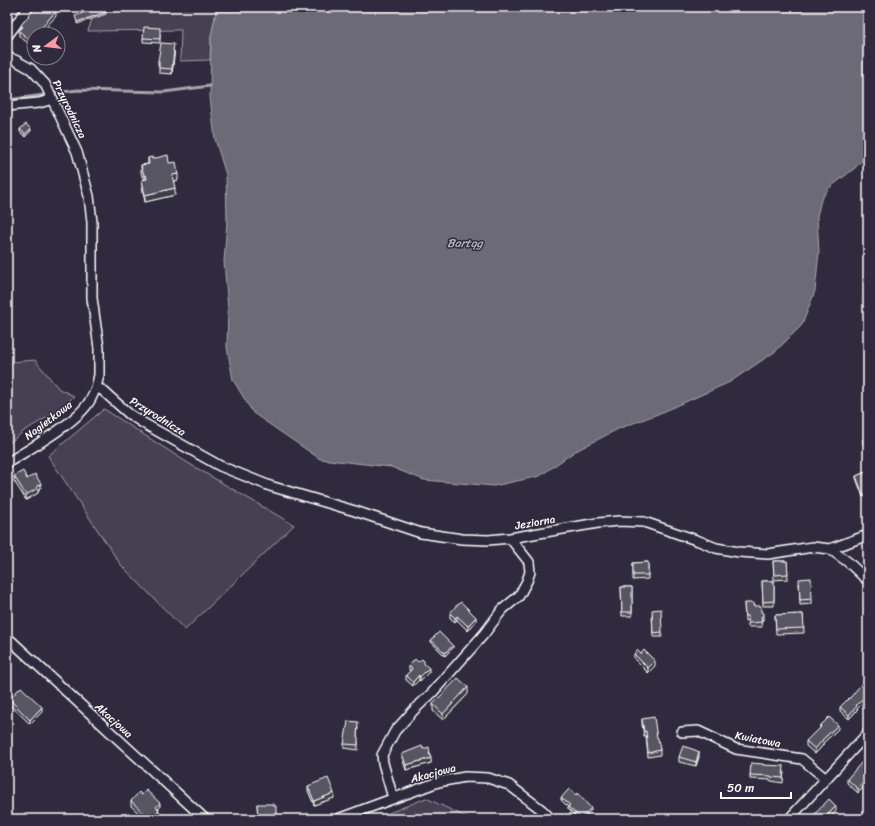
<svg xmlns="http://www.w3.org/2000/svg" width="875" height="826" viewBox="0 0 875 826" font-family="Sriracha,sans-serif">
  <rect width="100%" height="100%" fill="#2f2a3d"/>
  <filter id="ink" filterUnits="userSpaceOnUse"><feTurbulence type="fractalNoise" baseFrequency=".025" numOctaves="2"/><feDisplacementMap in="SourceGraphic" scale="8" xChannelSelector="R" yChannelSelector="G"/><feConvolveMatrix kernelMatrix="1 2 1 2 8 2 1 2 1" color-interpolation-filters="sRGB"/></filter>
  <g filter="url(#ink)">
    <path fill="#464152" stroke="#a2a0a8" d="M96 7H217L211 37 210 60 180 61 181 30 88 31Z
      M35 360 59 389 74 396 63 408 24 431 7 445V367L12 362Z
      M104 409 188 463 294 525 185 630 121 565 48 456Z
      M426 798 470 819H374Z"/>
    <path fill="#6d6a77" stroke="#a7a6ad" d="M217 7H868V154L855 168 828 189 821 200 817 216 819 252 815 291 802 325 776 351 730 382 663 412 618 429 574 452 540 476 494 486 424 480 391 467 320 459 253 413 233 380 227 347 228 309 224 262 227 221 226 175 215 139 210 97 211 37Z"/>
    <g fill="none" stroke-linecap="round" stroke-linejoin="round">
      <path stroke="#a7a6ad" stroke-width="3" d="M55 93 78 90 164 92 210 86
        M7 100 44 95"/>
      <g stroke="#fff" stroke-width="12">
        <path id="street" d="M7 36 29 7
          M7 57 15 60 31 69 45 84 77 152 89 196 92 222V298L99 348V375L96 388 102 390 129 414 143 423 220 466 270 486 355 511 421 533 462 539 488 540 510 538 598 523 619 521 644 522 699 541 716 548 739 552 768 554 813 547 830 549 848 562 868 581
          M7 106 39 103 53 99
          M7 463C29 449 75 424 89 402 92 398 93 393 96 388
          M830 549 868 535
          M7 637 205 819
          M682 732 698 731 736 749 802 759 826 779
          M393 798 383 763 382 755 395 731 414 710 432 693 484 634 502 610 519 596 527 581 530 572 529 562 510 538
          M338 819 438 782 465 777 488 778 509 785 542 810 551 819
          M789 819 868 733"/>
      </g>
      <use href="#street" stroke="#2f2a3d" stroke-width="9"/>
    </g>
    <path fill="#4d4956" stroke="#fff" d="M56 16 34 34V41L32 39 29 44 19 36V31L21 29V25Z
      M160 33V43L143 42V38Z
      M174 51V56L172 74 159 73V66H158V61Z
      M20 129 31 131 25 137 20 132Z
      M148 158 169 163 178 180 173 181 175 195 145 202 142 187V180H143L141 172V165L148 164Z
      M868 438V457L863 444V439Z
      M866 472 863 497 856 478V476Z
      M14 476 27 479 41 488 38 490V493L26 500 14 481Z
      M773 561H787L788 579 774 580Z
      M648 562V579L633 580V563Z
      M762 581H774V606H763Z
      M799 583 812 599V604L800 605Z
      M621 587H632V616H622Z
      M744 603 754 606 761 612 763 620 761 621 762 627H748V620L745 621Z
      M450 613 476 621 468 631 457 620 455 622 450 618Z
      M652 614 662 632V637H653Z
      M803 614 804 633 776 634 775 615Z
      M431 640 453 648 445 656 431 642Z
      M634 654 655 666 648 673 634 659Z
      M418 662 424 664 429 672 420 681 419 680 413 686 406 680V675L410 671 409 670V666Z
      M868 687V698L857 709V710L849 719 840 711V707L850 698Z
      M468 694 443 720 433 711V704Z
      M9 699 42 712 30 724 9 704Z
      M642 719 657 738 660 750V755L648 757 646 736H644L642 724Z
      M820 726 838 729 823 743V745L815 754 806 746V741L815 733 820 728Z
      M358 727 357 737 358 742V750L344 748V744Z
      M423 749 430 753 431 763 406 770 402 758V754Z
      M679 757H699L696 766 679 762Z
      M868 758V788L865 785 858 793 847 783V779Z
      M763 765 784 771 783 783 771 781V780L750 779V775Z
      M308 786 334 798 314 805 308 791Z
      M142 795 160 807 158 809 159 815 155 819H145L131 806V801Z
      M561 798 591 810 582 819H579L568 809V807L561 800Z
      M257 804 276 813V818H274V819H258Z"/>
    <path fill="#3e3c46" stroke="#fff" d="M56 11V16L40 34H36Z
      M106 12V14L77 24V22Z
      M32 34V39L29 44V39Z
      M174 51V56L172 74V69Z
      M31 129V131L25 137V134Z
      M178 174V180L172 182V175Z
      M144 175H146V182H144Z
      M175 188V195L145 202V195Z
      M41 484V488L38 490V493L26 500V495L37 486Z
      M868 493V495L863 497V495Z
      M763 615V620L761 621V617Z
      M457 616V620L455 622V618Z
      M476 617V621L468 631V626Z
      M453 646V648L445 656V653Z
      M655 661V666L648 673V668Z
      M429 668V672L420 681V677Z
      M419 675V680L413 686V682Z
      M468 687V694L443 720V714Z
      M868 694V698L857 709V710L849 719V715L856 705Z
      M42 707V712L30 724V720Z
      M838 725V729L823 743V745L815 754V749L822 740Z
      M699 752V757L696 766V762Z
      M431 758V763L406 770V765Z
      M865 781V785L858 793V789Z
      M334 793V798L314 805V801Z
      M160 803V807L156 812V807Z
      M836 806V811L829 819H824Z
      M591 808V810L582 819H581V818Z
      M159 810V815L155 819H151Z"/>
    <path fill="#595564" stroke="#fff" d="M36 7H50L56 11 36 34H34V36L32 34 29 39 19 31 23 27 21 25Z
      M98 7H104L106 12 77 22 75 16Z
      M144 27 160 28V39L143 38Z
      M161 43 174 44 173 51H174L172 69 159 68V61H158Z
      M26 124 31 129 25 134 20 129Z
      M168 155 169 163 176 162 178 174 172 175 175 188 145 195 142 180 147 179 146 175H144L141 165 149 164 148 158 152 157V159Z
      M868 438V453L863 439Z
      M23 471 27 479 35 474 41 484 37 486 38 488 26 495 14 476Z
      M866 472 868 476V493L863 495 856 476Z
      M773 561H787L788 574 774 575Z
      M648 562V575H633V563Z
      M811 578 812 599 800 600 799 579Z
      M762 581H774V601L763 602Z
      M621 587H632V612H622Z
      M461 602 476 617 468 626 457 616 455 618 450 613 457 605H458Z
      M744 603H754L753 606H761V612L763 613V615L761 617 762 622 748 623V616H745Z
      M661 609 662 632 653 633 652 610Z
      M803 614 804 628 776 629 775 615Z
      M439 632 453 646 445 653 431 640Z
      M637 650 641 654 644 650 655 661 648 668 634 654Z
      M415 659 418 662 422 659 424 661V664L429 668 420 677 419 675 413 682 406 675 412 669 409 666Z
      M458 678 468 687 443 714 433 704Z
      M863 682 868 687V694L856 705 857 706 849 715 840 707 849 698H850Z
      M21 687 42 707 30 720 9 699Z
      M654 717 657 738H658L660 750 648 753 646 731 644 732 642 719Z
      M829 717 838 725 822 740H823L815 749 806 741 815 732V733L821 727 820 726Z
      M348 721 358 722 357 737H358V745L344 744Z
      M422 746 423 749 429 747 430 753H429L431 758 406 765 402 754Z
      M683 746 695 750 699 752 696 762 679 757Z
      M868 758V783L865 781 858 789 847 779 862 762 863 763Z
      M751 763 763 764V765L784 766 783 778 771 777V776L750 775Z
      M328 778 334 793 314 801 308 786Z
      M569 789 576 795 577 793 591 808 581 818 568 807 570 805 561 798Z
      M146 790 160 803 156 807 159 810 151 819H150L131 801 139 792 142 795Z
      M829 799 836 806 824 819H810Z
      M257 804H274V806H276V813H274V815L264 816V817L258 818Z
      M601 815 604 819H597Z"/>
  </g>
  <g text-anchor="middle" stroke-width="3" stroke-linejoin="round" paint-order="stroke">
    <g font-size="11" fill="#fff" stroke="#2f2a3d">
      <text transform="translate(70 109) rotate(64)" y="4">Przyrodnicza</text>
      <text transform="translate(158 416) rotate(32)" y="4">Przyrodnicza</text>
      <text transform="translate(48 420) rotate(-37)" y="4">Nagietkowa</text>
      <text transform="translate(535 522) rotate(-10)" y="4">Jeziorna</text>
      <text transform="translate(114 720) rotate(42)" y="4">Akacjowa</text>
      <text transform="translate(758 739) rotate(11)" y="4">Kwiatowa</text>
      <text transform="translate(433 773) rotate(-15)" y="4">Akacjowa</text>
    </g>
    <g font-size="12" font-style="italic" fill="#b6b4bb" stroke="#2f2a3d">
      <text x="465" y="247">Bartąg</text>
    </g>
  </g>
  <rect width="875" height="826" fill="none" stroke="#2f2a3d" stroke-width="24"/>
  <rect x="12" y="12" width="851" height="802" fill="none" stroke="#fff" stroke-width="1.5" filter="url(#ink)"/>
  <g transform="translate(46 46) rotate(255)"><circle r="19" fill="#2f2a3d" stroke="#827f8b"/>
  <path d="M0-3L7 15L0 10L-7 15Z" fill="#ff9aa2"/>
  <text y="-6" font-size="11" font-weight="bold" text-anchor="middle" fill="#ffffff">N</text>
  </g>
  <path d="M721 792v6h70v-6" fill="none" stroke="#ffffff" stroke-width="2"/>
  <text x="727" y="792" font-size="12" fill="#ffffff" stroke="#2f2a3d" stroke-width="3" paint-order="stroke">50 m</text>
</svg>
